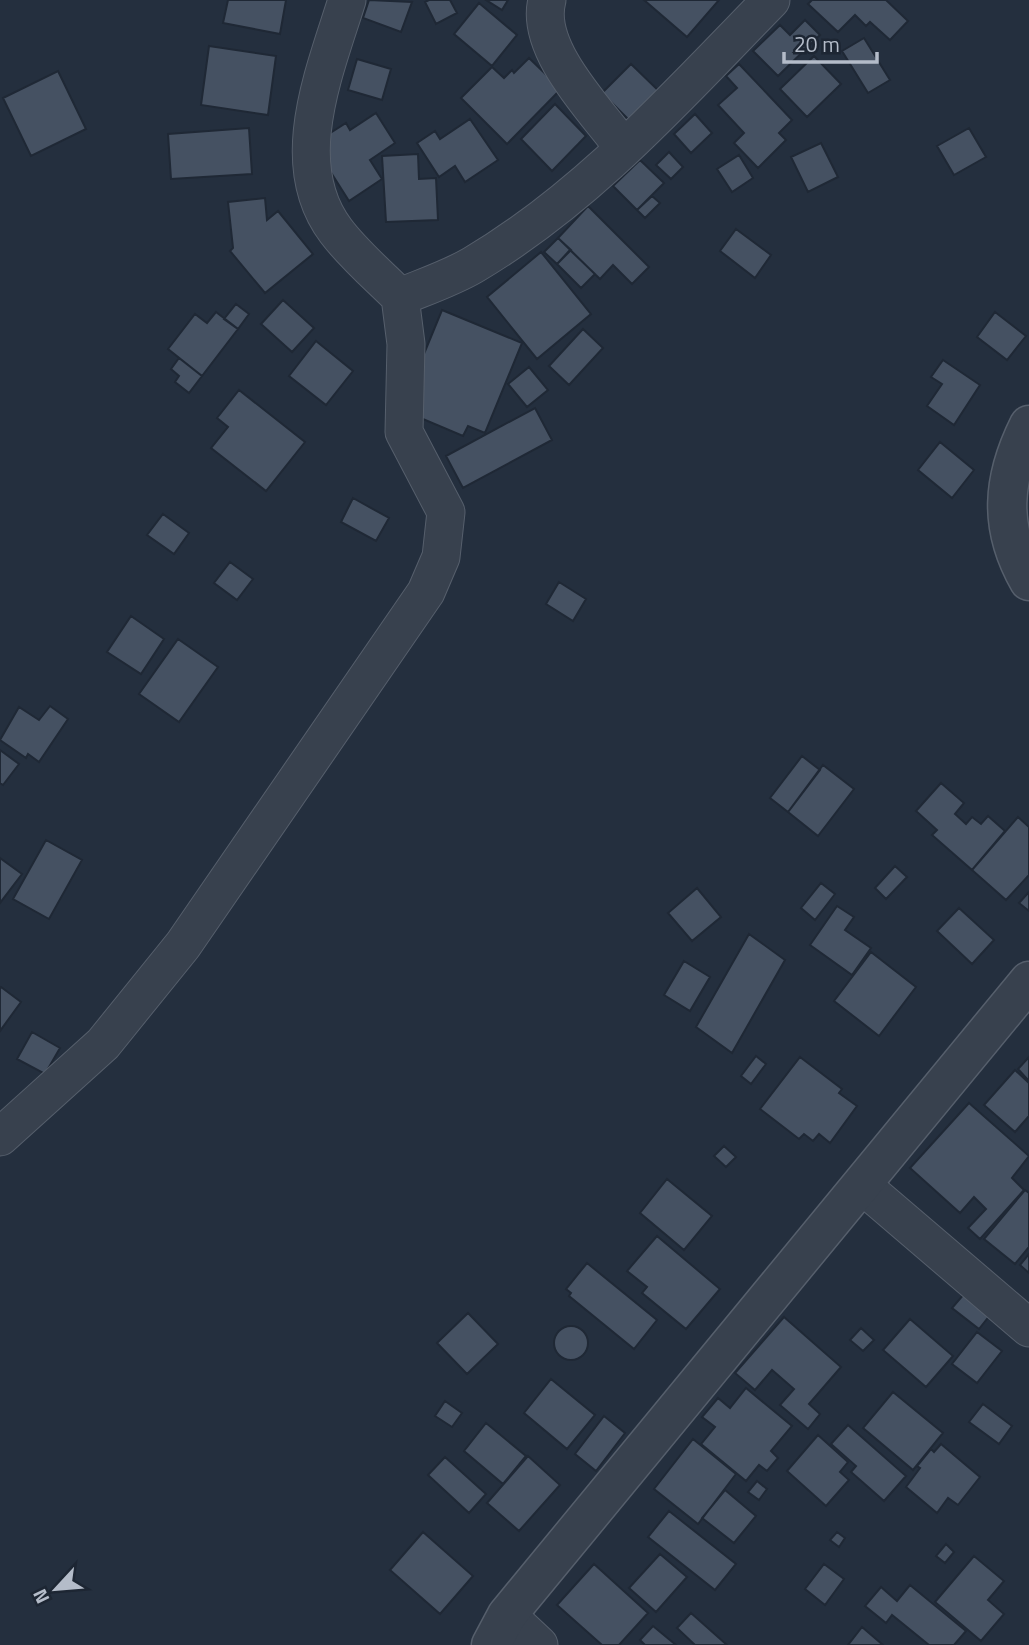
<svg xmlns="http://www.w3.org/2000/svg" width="1029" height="1645" viewBox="0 0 1029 1645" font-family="'Titillium Web',sans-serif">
  <rect width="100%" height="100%" fill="#242f3e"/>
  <path fill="#455162" stroke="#1f2835" stroke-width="2" d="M228 0H286L280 34 223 23Z
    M369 0 412 2 401 32 363 18Z
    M429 0H450L457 13 436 24 425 2Z
    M486 0H508L502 10Z
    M644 0H719L687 37Z
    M812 0H886L908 21 890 40 870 22 866 26 855 15 838 32 808 4Z
    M479 3 517 35 492 66 454 34Z
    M805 20 820 35 778 76 753 51 780 25 790 35Z
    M864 38 890 80 868 93 842 51Z
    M209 46 276 56 268 115 201 105Z
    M814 56 841 84 807 117 780 89Z
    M529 58 561 89 507 144 461 98 492 67 504 78 512 70 514 73Z
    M357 59 391 69 382 100 348 90Z
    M631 64 663 95 634 125 602 93Z
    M739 64 792 120 779 133 786 140 758 168 734 143 744 133 718 105 737 88 726 76Z
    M58 71 86 129 31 156 3 98Z
    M555 104 586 136 552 171 521 139Z
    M376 113 395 143 370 160 382 179 349 201 313 144 346 123 350 130Z
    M695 114 712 133 691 153 674 134Z
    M470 119 498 160 465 182 455 166 439 177 417 143 435 131 440 139Z
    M249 128 252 174 171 179 168 134Z
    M969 128 986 157 954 175 937 146Z
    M821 143 838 177 808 192 791 157Z
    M669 152 683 167 671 179 656 165Z
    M418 154 419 179 436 178 438 220 386 222 382 156Z
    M739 155 753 178 732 192 717 169Z
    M640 160 664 183 637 210 613 186Z
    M652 196 660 203 645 218 637 210Z
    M265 198 267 220 278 211 313 254 265 293 230 251 233 248 228 202Z
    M588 206 649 267 632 284 613 265 600 279 558 238Z
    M736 229 771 255 755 278 720 251Z
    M558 238 571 250 557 264 544 252Z
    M570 250 595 274 581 288 557 264Z
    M541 252 591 314 537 359 487 297Z
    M283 300 314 328 292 352 261 324Z
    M236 304 249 314 238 329 224 319Z
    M442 310 522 343 485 433 468 426 463 436 411 414 405 400Z
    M216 312 238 329 202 376 168 349 195 314 207 323Z
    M995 312 1026 336 1007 360 977 337Z
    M583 329 603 348 569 385 549 366Z
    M316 341 353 371 326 405 289 376Z
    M179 358 202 376 189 393 175 382 179 376 171 369Z
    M943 360 980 385 954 425 927 406 942 384 931 377Z
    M529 367 548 390 527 407 508 384Z
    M239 390 305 442 266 491 211 448 228 427 217 418Z
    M535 408 552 440 463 488 446 456Z
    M940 442 974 470 952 498 918 470Z
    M353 498 389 518 376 541 341 522Z
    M163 514 189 533 174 554 147 535Z
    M230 562 253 579 237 600 214 583Z
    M559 582 586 599 573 621 546 604Z
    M131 616 164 639 141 674 107 652Z
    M178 639 218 667 179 722 139 694Z
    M50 706 68 719 39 762 28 754 26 758 0 740 19 707 39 720Z
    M0 750 19 764 3 785 0 783Z
    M802 756 820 770 788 812 770 798Z
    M823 765 854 789 818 836 788 812Z
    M941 783 964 803 955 814 966 824 972 817 981 824 988 816 1005 831 972 870 932 835 937 830 916 811Z
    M1018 817 1029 827V875L1006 900 972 870Z
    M46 840 82 860 49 919 13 899Z
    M0 858 22 874 0 903Z
    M895 866 907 877 886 899 875 888Z
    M821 883 835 894 815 920 801 908Z
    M697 888 721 917 692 941 668 913Z
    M1029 892V911L1019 903Z
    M837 906 854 917 845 930 871 948 852 975 810 945Z
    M959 908 994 940 972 964 937 931Z
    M749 934 785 960 732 1053 696 1027Z
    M871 952 916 987 879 1036 834 1001Z
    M684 961 710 977 690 1011 664 995Z
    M1 987 21 1002 0 1031V988Z
    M32 1032 60 1048 45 1074 17 1059Z
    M756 1056 766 1064 751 1084 741 1076Z
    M800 1057 842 1089 839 1093 857 1106 830 1143 819 1134 813 1141 804 1134 799 1139 760 1109Z
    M1029 1057V1081L1018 1069Z
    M1015 1070 1029 1083V1116L1015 1132 984 1105Z
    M969 1103 1029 1156 1012 1178 1024 1190 980 1239 968 1228 986 1209 974 1197 960 1213 910 1168Z
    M724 1146 736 1157 726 1167 714 1156Z
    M667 1179 712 1216 684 1250 640 1213Z
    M1025 1190 1029 1193V1247L1015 1264 984 1239Z
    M657 1236 720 1289 686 1329 642 1293 647 1287 627 1271Z
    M1029 1254V1273L1020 1265Z
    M587 1263 657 1320 634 1349 569 1296 571 1293 566 1289Z
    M964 1294 990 1315 979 1329 952 1308Z
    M468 1313 498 1344 467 1374 437 1343Z
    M784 1317 841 1367 809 1404 820 1414 808 1429 780 1405 794 1389 772 1370 755 1390 735 1373Z
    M910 1319 953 1356 926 1387 883 1350Z
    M554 1343a17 17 0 1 1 34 0a17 17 0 1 1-34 0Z
    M861 1328 874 1340 863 1351 850 1340Z
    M977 1332 1002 1351 977 1383 952 1364Z
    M551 1379 595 1415 567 1449 524 1413Z
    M746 1388 792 1426 771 1451 778 1458 767 1471 759 1465 746 1481 701 1444 715 1427 702 1417 718 1398 730 1408Z
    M893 1392 943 1433 913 1470 863 1428Z
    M445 1401 462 1413 452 1427 435 1416Z
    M983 1404 1012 1426 999 1444 969 1422Z
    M604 1416 625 1433 596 1471 575 1454Z
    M486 1423 526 1456 503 1484 464 1451Z
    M848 1425 906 1476 884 1501 851 1472 856 1466 831 1444Z
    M818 1435 848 1462 840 1472 849 1480 826 1506 787 1471Z
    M693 1439 736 1474 698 1524 654 1489Z
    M941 1444 980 1477 958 1505 948 1498 937 1513 906 1487 920 1468 917 1466 931 1449 934 1452Z
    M528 1456 560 1485 519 1531 487 1503Z
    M445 1457 486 1494 469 1513 428 1475Z
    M757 1481 767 1489 759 1500 748 1492Z
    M725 1490 756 1516 734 1543 702 1518Z
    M669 1511 736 1564 715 1590 648 1537Z
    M423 1532 473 1576 440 1614 390 1570Z
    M837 1532 845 1538 839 1547 830 1540Z
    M946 1544 954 1552 945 1563 936 1556Z
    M660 1554 687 1577 656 1612 629 1588Z
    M974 1556 1004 1581 988 1600 1004 1614 981 1641 935 1602Z
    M594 1564 648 1613 619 1645H602L557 1605Z
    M824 1564 844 1579 825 1605 805 1589Z
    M910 1585 966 1631 954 1645H929L892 1615 886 1623 865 1606 881 1587 897 1601Z
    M691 1613 727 1645H695L677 1628Z
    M653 1626 676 1645H645L640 1640Z
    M862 1627 883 1645H848Z"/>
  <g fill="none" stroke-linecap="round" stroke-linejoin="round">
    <g stroke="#565f6c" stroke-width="39">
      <path id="minor" d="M347 0C325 71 285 164 336 231 354 255 379 276 400 297
        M547 0C534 49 596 110 623 147
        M0 1137 103 1044 183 945 426 592 441 557 446 512 404 432 406 344 400 297C424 287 451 278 473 265 588 197 679 94 771 0
        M863 1186 1029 1328
        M507 1615 539 1645"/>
    </g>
    <g stroke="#565f6c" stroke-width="41">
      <path id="tertiary" d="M1029 425C1002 479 998 527 1029 581
        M491 1645 507 1615 1029 981"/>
    </g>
    <use href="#minor" stroke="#38414e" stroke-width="37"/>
    <use href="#tertiary" stroke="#38414e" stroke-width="38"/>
  </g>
  <g transform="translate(56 1589) rotate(244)" stroke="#1d2633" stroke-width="5" paint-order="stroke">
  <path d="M0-5L12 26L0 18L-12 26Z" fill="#b4bcc9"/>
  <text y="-10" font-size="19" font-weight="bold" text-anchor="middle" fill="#b4bcc9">N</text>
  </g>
  <path d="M784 52v10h93v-10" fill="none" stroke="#b4bcc9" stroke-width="3.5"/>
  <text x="794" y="52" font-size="21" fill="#b4bcc9" stroke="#1d2633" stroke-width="5" paint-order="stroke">20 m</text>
</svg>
